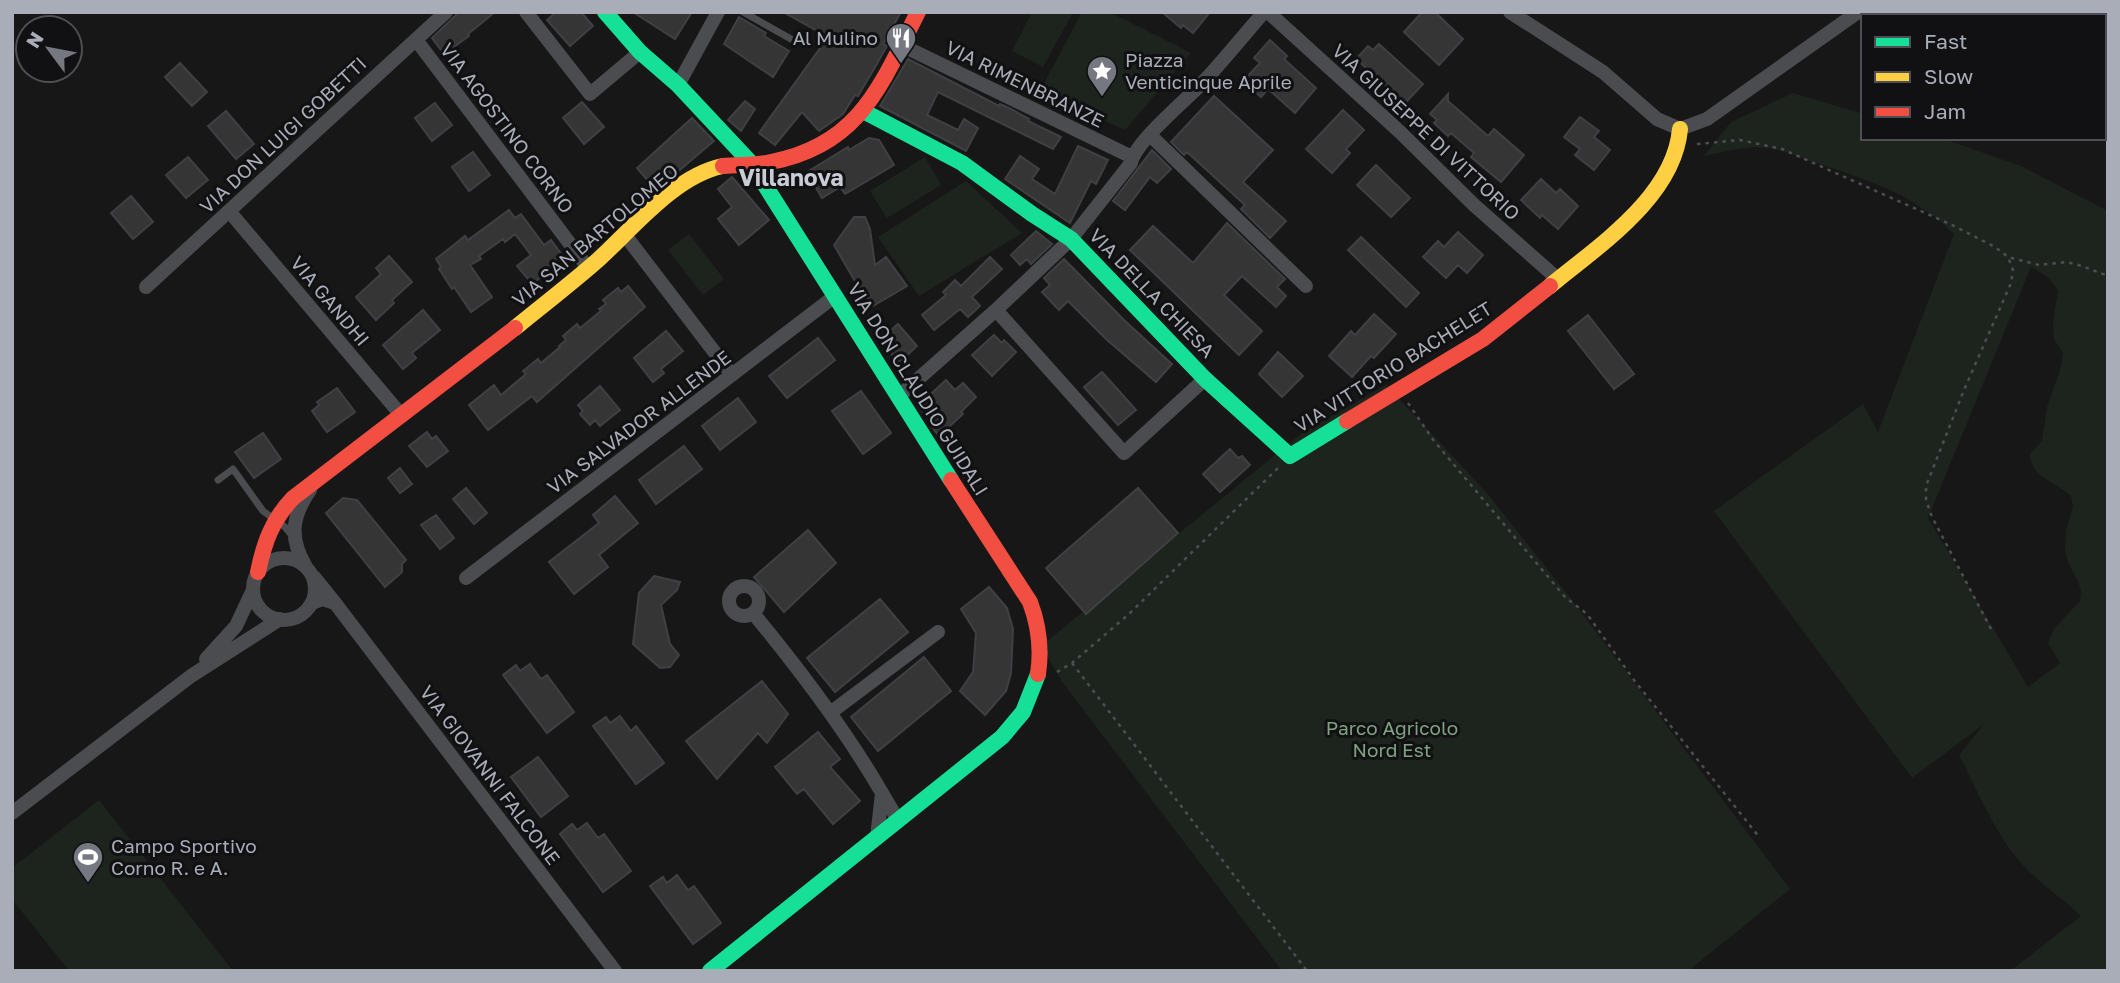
<svg xmlns="http://www.w3.org/2000/svg" width="2120" height="983" viewBox="0 0 2120 983" font-family="'Golos Text',sans-serif">
  <rect width="100%" height="100%" fill="#171717"/>
  <path fill="#1d241e" fill-rule="evenodd" d="M1032 12H1073L1043 67 1012 51Z
    M1082 12H1109L1191 53 1125 130 1040 91Z
    M1793 93 1863 114V138H1941L2021 166 2108 211V971H2010L2081 916C2060 896 2035 881 2017 858 1992 828 1977 789 1959 755L1984 724 1912 778 1714 511 1863 404 1878 432 1954 234C1909 191 1867 180 1810 161 1796 156 1783 150 1768 148 1747 145 1725 152 1704 156L1731 122ZM2031 267 2049 278 2058 291 2053 322 2054 339 2063 353 2061 367 2047 407 2042 441 2030 454C2031 479 2056 481 2071 496L2073 507 2066 531 2065 550 2068 562 2078 581 2081 591 2080 601 2054 629 2048 643 2060 663 2028 687 1928 518Z
    M925 157 941 185 887 218 870 191Z
    M966 181 1022 233 919 296 878 237Z
    M689 234 724 279 703 295 668 250Z
    M1386 385 1487 493 1575 604 1790 889 1688 971H1282L1063 683 1041 646 1302 433Z
    M99 800 233 971H69L12 899V868Z"/>
  <path fill="#353536" stroke="#3f4043" stroke-width="2" d="M459 12H495L468 34 469 36 444 54 432 38Z
    M556 12H581L593 26 570 46 547 20Z
    M633 12H692L675 39Z
    M783 12H901L883 44 887 46 874 69 858 96 855 95 843 114 819 131 802 112 775 145 759 133 828 37Z
    M1162 12H1210L1193 33 1183 25 1181 28Z
    M1422 12H1435L1463 39 1439 65 1404 32Z
    M739 17 766 33 764 36 789 51 773 77 724 44Z
    M1270 40 1287 56 1284 59 1316 88 1295 113 1268 89 1261 97 1243 81 1260 63 1254 58Z
    M1379 44 1423 84 1405 103 1356 59 1368 46 1373 50Z
    M908 59 999 106 1000 104 1009 108 1029 119 1028 121 1061 137 1053 149 938 92 927 115 958 130 964 119 978 128 966 151 880 106Z
    M180 63 207 92 192 106 165 77Z
    M1448 94V101L1488 136 1494 129 1524 155 1501 182 1471 157 1474 153 1451 133 1448 136 1434 123 1437 120 1430 114Z
    M1214 96 1273 150 1243 182 1286 221 1270 238 1241 209 1245 205 1187 152 1184 155 1171 142Z
    M745 101 755 109 741 131 728 120Z
    M582 102 604 127 584 144 563 118Z
    M435 103 452 125 432 141 415 118Z
    M1343 110 1364 130 1346 149 1350 153 1332 173 1306 149Z
    M226 111 254 144 236 159 208 126Z
    M1580 117 1599 131 1594 137 1610 150 1594 170 1575 155 1580 149 1564 137Z
    M692 118 714 141 656 190 637 168Z
    M869 138 879 140 894 165 845 194 840 187 822 198 807 172 848 147 849 150Z
    M1078 146 1108 160 1096 184 1091 181 1070 223 1005 179 1020 156 1039 169 1032 179 1055 194Z
    M1152 150 1171 169 1157 183 1150 177 1125 210 1113 201Z
    M473 152 490 175 469 191 452 167Z
    M188 157 208 180 186 198 166 175Z
    M1376 165 1410 198 1391 217 1357 185Z
    M732 177 769 220 739 245 718 219 732 207 718 189Z
    M1541 179 1556 193 1560 189 1578 206 1558 229 1542 215 1540 218 1521 200Z
    M131 196 153 222 133 239 111 213Z
    M509 210 515 218 521 214 544 245 551 240 565 259 532 284 517 266 531 255 515 234 505 242 503 239 479 256 481 259 470 265 492 297 471 312 454 287 452 289 439 269 441 267 436 259 465 236 468 240Z
    M854 217H865L870 229 875 265 886 257 907 286 873 306 853 278 834 245Z
    M1227 223 1285 279 1277 287 1286 296 1276 307 1242 276 1224 295 1262 331 1239 355 1130 250 1153 226 1193 263Z
    M1036 231 1052 244 1031 264 1027 259 1020 265 1011 255Z
    M1458 232 1483 255 1467 273 1458 265 1446 278 1423 257 1438 241 1444 247Z
    M1361 237 1419 293 1406 307 1348 250Z
    M389 256 412 282 392 300 394 303 376 320 356 297 381 274 376 268Z
    M990 257 1002 269 972 297 980 306 968 317 960 309 934 330 922 315 946 295 943 292 955 280 961 286Z
    M1064 259 1124 320 1172 364 1156 382 1106 339 1068 301 1059 310 1042 292 1050 285 1044 278Z
    M628 286 645 307 537 402 532 396 488 430 469 405 494 385 501 395 526 374 523 371 538 359 541 363 560 347 559 346 566 340 563 336 577 324 580 328 601 311 599 309 606 304 603 300 618 288 621 292Z
    M423 310 440 330 412 353 416 358 403 369 383 345Z
    M1374 314 1396 334 1374 358 1371 356 1352 377 1329 356 1351 331 1355 335Z
    M1588 315 1634 374 1614 389 1568 331Z
    M898 324 917 346 899 363 880 340Z
    M666 331 683 351 661 369 664 373 653 382 634 358Z
    M994 335 1002 343 1004 340 1016 352 992 376 972 355Z
    M818 338 835 360 787 398 769 376Z
    M1278 352 1303 376 1282 397 1259 374Z
    M1102 372 1136 410 1118 425 1084 387Z
    M946 380 955 390 963 383 976 397 961 412 963 414 939 436 931 426 933 424 918 406Z
    M600 386 620 410 600 426 595 420 590 425 580 414 583 411 578 405Z
    M337 388 355 412 327 432 312 411 319 405 317 402Z
    M861 391 891 433 863 454 832 411Z
    M738 398 756 422 720 450 702 426Z
    M427 432 432 439 436 436 448 451 427 467 409 446Z
    M263 433 281 459 254 478 235 452Z
    M684 446 702 469 656 504 639 480Z
    M1230 449 1238 458 1242 456 1250 465 1220 492 1203 474Z
    M400 468 412 484 400 493 388 478Z
    M466 488 487 513 474 524 453 499Z
    M1138 488 1178 533 1086 614 1046 568Z
    M615 496 638 523 599 555 608 567 574 594 549 562 599 523 593 515Z
    M343 498 357 500 406 560 402 564V572L385 587 326 513Z
    M436 515 454 538 440 549 421 525Z
    M808 530 836 563 784 612 754 577Z
    M654 576 680 582 677 590 661 605 670 644 679 655 670 667 660 668 633 644 639 593Z
    M989 587 1007 608 1013 629 1011 673 1006 691 985 715 960 691 973 672 976 633 961 609Z
    M880 599 908 632 835 692 807 658Z
    M924 657 951 691 878 751 851 717Z
    M530 664 541 679 547 675 574 712 547 733 503 675 516 665 520 671Z
    M762 681 788 714 767 743 758 733 717 779 686 741Z
    M620 716 631 731 636 726 664 763 636 784 593 726 606 717 610 723Z
    M818 732 840 759 830 767 860 801 833 824 804 789 797 794 775 767Z
    M538 757 568 796 541 817 511 777Z
    M587 823 598 838 604 834 631 871 603 892 560 834 572 824 577 830Z
    M677 875 688 890 694 886 721 923 693 944 650 886 663 877 667 883Z"/>
  <g fill="none" stroke-linecap="round" stroke-linejoin="round">
    <path stroke="#4d4e52" stroke-width="2.5" stroke-dasharray="3.5 5" stroke-linecap="butt" d="M1697 144 1740 140 1782 149 1952 225 1995 247 2008 257 2039 265 2067 262 2082 266 2108 276
      M1408 403 1434 441 1565 597 1587 614 1634 680 1760 838
      M1991 629 1932 517 1926 500V486L1964 390 2011 283 2013 270 2008 257
      M1072 663 1307 971
      M1057 672 1072 663 1129 614 1278 468"/>
    <path stroke="#4b4c50" stroke-width="7" d="M743 12 791 39
      M218 480 233 469 263 511 285 527 294 538"/>
    <path stroke="#4b4c50" stroke-width="14" d="M526 12 590 94 640 52
      M1268 12 1400 132 1474 205 1559 280
      M1510 12 1603 72 1657 119 1680 129 1707 119 1858 12
      M420 45 589 269
      M901 45 1132 157
      M678 85 718 12
      M1150 135 1306 286
      M229 211 402 416
      M625 235 732 375
      M146 287 446 12
      M996 310 1124 453 1205 379
      M899 396 996 310 1071 239 1131 163C1135 141 1190 97 1207 78 1226 57 1245 34 1264 12
      M253 589a31 31 0 1 1 62 0a31 31 0 1 1-62 0Z
      M305 565C289 537 292 516 310 490
      M466 578 835 296
      M729 601a15 15 0 1 1 30 0a15 15 0 1 1-30 0Z
      M312 603 323 599 335 603 314 577
      M335 603 615 971
      M753 613C800 670 845 729 882 793
      M206 659 236 626 253 590
      M830 713 938 632
      M12 813 191 676 280 619
      M877 837 882 793 898 820"/>
    <path stroke="#16e098" stroke-width="16" d="M605 12 640 52 678 85 751 163 951 480
      M863 111 962 163 1032 214 1071 239 1205 379 1290 456 1347 421
      M710 971 1002 737 1023 712 1038 674"/>
    <path stroke="#ffcf43" stroke-width="16" d="M1550 286C1598 246 1674 197 1680 129
      M515 328C543 305 572 283 599 259 633 228 676 175 723 166"/>
    <path stroke="#f24e42" stroke-width="16" d="M723 166C739 164 755 166 771 162 860 145 881 85 918 12
      M1347 421 1483 339 1550 286
      M951 480 1030 602C1039 626 1042 648 1038 674
      M258 572C264 543 272 520 293 498L515 328"/>
  </g>
  <defs>
    <g id="restaurant-pin" transform="scale(1.575)"><path d="M0 17L-7.5 6A9.5 9.5 0 1 1 7.5 6Z" fill="#757880" stroke="#111113"/><path d="M-5-6h1v4h1v-4h1v4h1v-4h1v5L-1.5 .5V6h-2V.5L-5-1ZM5-6V6H3V1.5H1.5Q1.5-4 5-6Z" fill="#fff"/></g>
    <g id="sight-pin" transform="scale(1.575)"><path d="M0 17L-7.5 6A9.5 9.5 0 1 1 7.5 6Z" fill="#757880" stroke="#111113"/><path d="M0-6L1.8-2.2L6-1.7L2.9 1.2L3.7 5.4L0 3.3L-3.7 5.4L-2.9 1.2L-6-1.7L-1.8-2.2Z" fill="#fff"/></g>
    <g id="stadium-pin" transform="scale(1.575)"><path d="M0 17L-7.5 6A9.5 9.5 0 1 1 7.5 6Z" fill="#757880" stroke="#111113"/><path d="M0-5a6.5 5 0 1 0 0 10a6.5 5 0 1 0 0-10ZM-3.5-1.8h7v3.6h-7Z" fill="#fff"/></g>
  </defs>
  <g fill-rule="evenodd">
    <use href="#restaurant-pin" x="901" y="38"/>
    <use href="#sight-pin" x="1102" y="71"/>
    <use href="#stadium-pin" x="88" y="857"/>
  </g>
  <g text-anchor="middle" stroke-width="6" stroke-linejoin="round" paint-order="stroke">
    <g font-size="19" fill="#a8adb8" stroke="#111113" text-anchor="start">
      <text x="878" y="45" text-anchor="end">Al Mulino</text>
      <text x="1125" y="67">Piazza<tspan x="1125" dy="22">Venticinque Aprile</tspan></text>
      <text x="111" y="853">Campo Sportivo<tspan x="111" dy="22">Corno R. e A.</tspan></text>
    </g>
    <g font-size="19" fill="#a8adb8" stroke="#111113">
      <text transform="translate(1025 84) rotate(26)" y="7">VIA RIMENBRANZE</text>
      <text transform="translate(507 128) rotate(53)" y="7">VIA AGOSTINO CORNO</text>
      <text transform="translate(1426 132) rotate(43)" y="7">VIA GIUSEPPE DI VITTORIO</text>
      <text transform="translate(283 135) rotate(-43)" y="7">VIA DON LUIGI GOBETTI</text>
      <text transform="translate(595 235) rotate(-40)" y="7">VIA SAN BARTOLOMEO</text>
      <text transform="translate(1152 293) rotate(46)" y="7">VIA DELLA CHIESA</text>
      <text transform="translate(330 301) rotate(50)" y="7">VIA GANDHI</text>
      <text transform="translate(1393 367) rotate(-32)" y="7">VIA VITTORIO BACHELET</text>
      <text transform="translate(918 389) rotate(58)" y="7">VIA DON CLAUDIO GUIDALI</text>
      <text transform="translate(639 422) rotate(-37)" y="7">VIA SALVADOR ALLENDE</text>
      <text transform="translate(490 775) rotate(53)" y="7">VIA GIOVANNI FALCONE</text>
    </g>
    <g font-size="19" fill="#7fa381" stroke="#111113">
      <text x="1392" y="735">Parco Agricolo<tspan x="1392" dy="22">Nord Est</tspan></text>
    </g>
    <g font-size="23" font-weight="bold" fill="#c9ccd4" stroke="#111113">
      <text x="791" y="186">Villanova</text>
    </g>
  </g>
  <rect width="2120" height="983" fill="none" stroke="#a8adb8" stroke-width="28"/>
  <rect x="1861" y="14" width="245" height="126" fill="#111113" stroke="#4d4f55" stroke-width="2"/>
  <rect x="1875" y="37" width="35" height="10" fill="#16e098" stroke="#4d4f55" stroke-width="2"/>
  <text x="1924" y="49" font-size="21" fill="#a8adb8">Fast</text>
  <rect x="1875" y="72" width="35" height="10" fill="#ffcf43" stroke="#4d4f55" stroke-width="2"/>
  <text x="1924" y="84" font-size="21" fill="#a8adb8">Slow</text>
  <rect x="1875" y="107" width="35" height="10" fill="#f24e42" stroke="#4d4f55" stroke-width="2"/>
  <text x="1924" y="119" font-size="21" fill="#a8adb8">Jam</text>
  <g transform="translate(49 49) rotate(302)"><circle r="33" fill="#111113" stroke="#4d4f55" stroke-width="2"/>
  <path d="M0-5L12 26L0 18L-12 26Z" fill="#757880"/>
  <text y="-10" font-size="19" font-weight="bold" text-anchor="middle" fill="#a8adb8">N</text>
  </g>
</svg>
